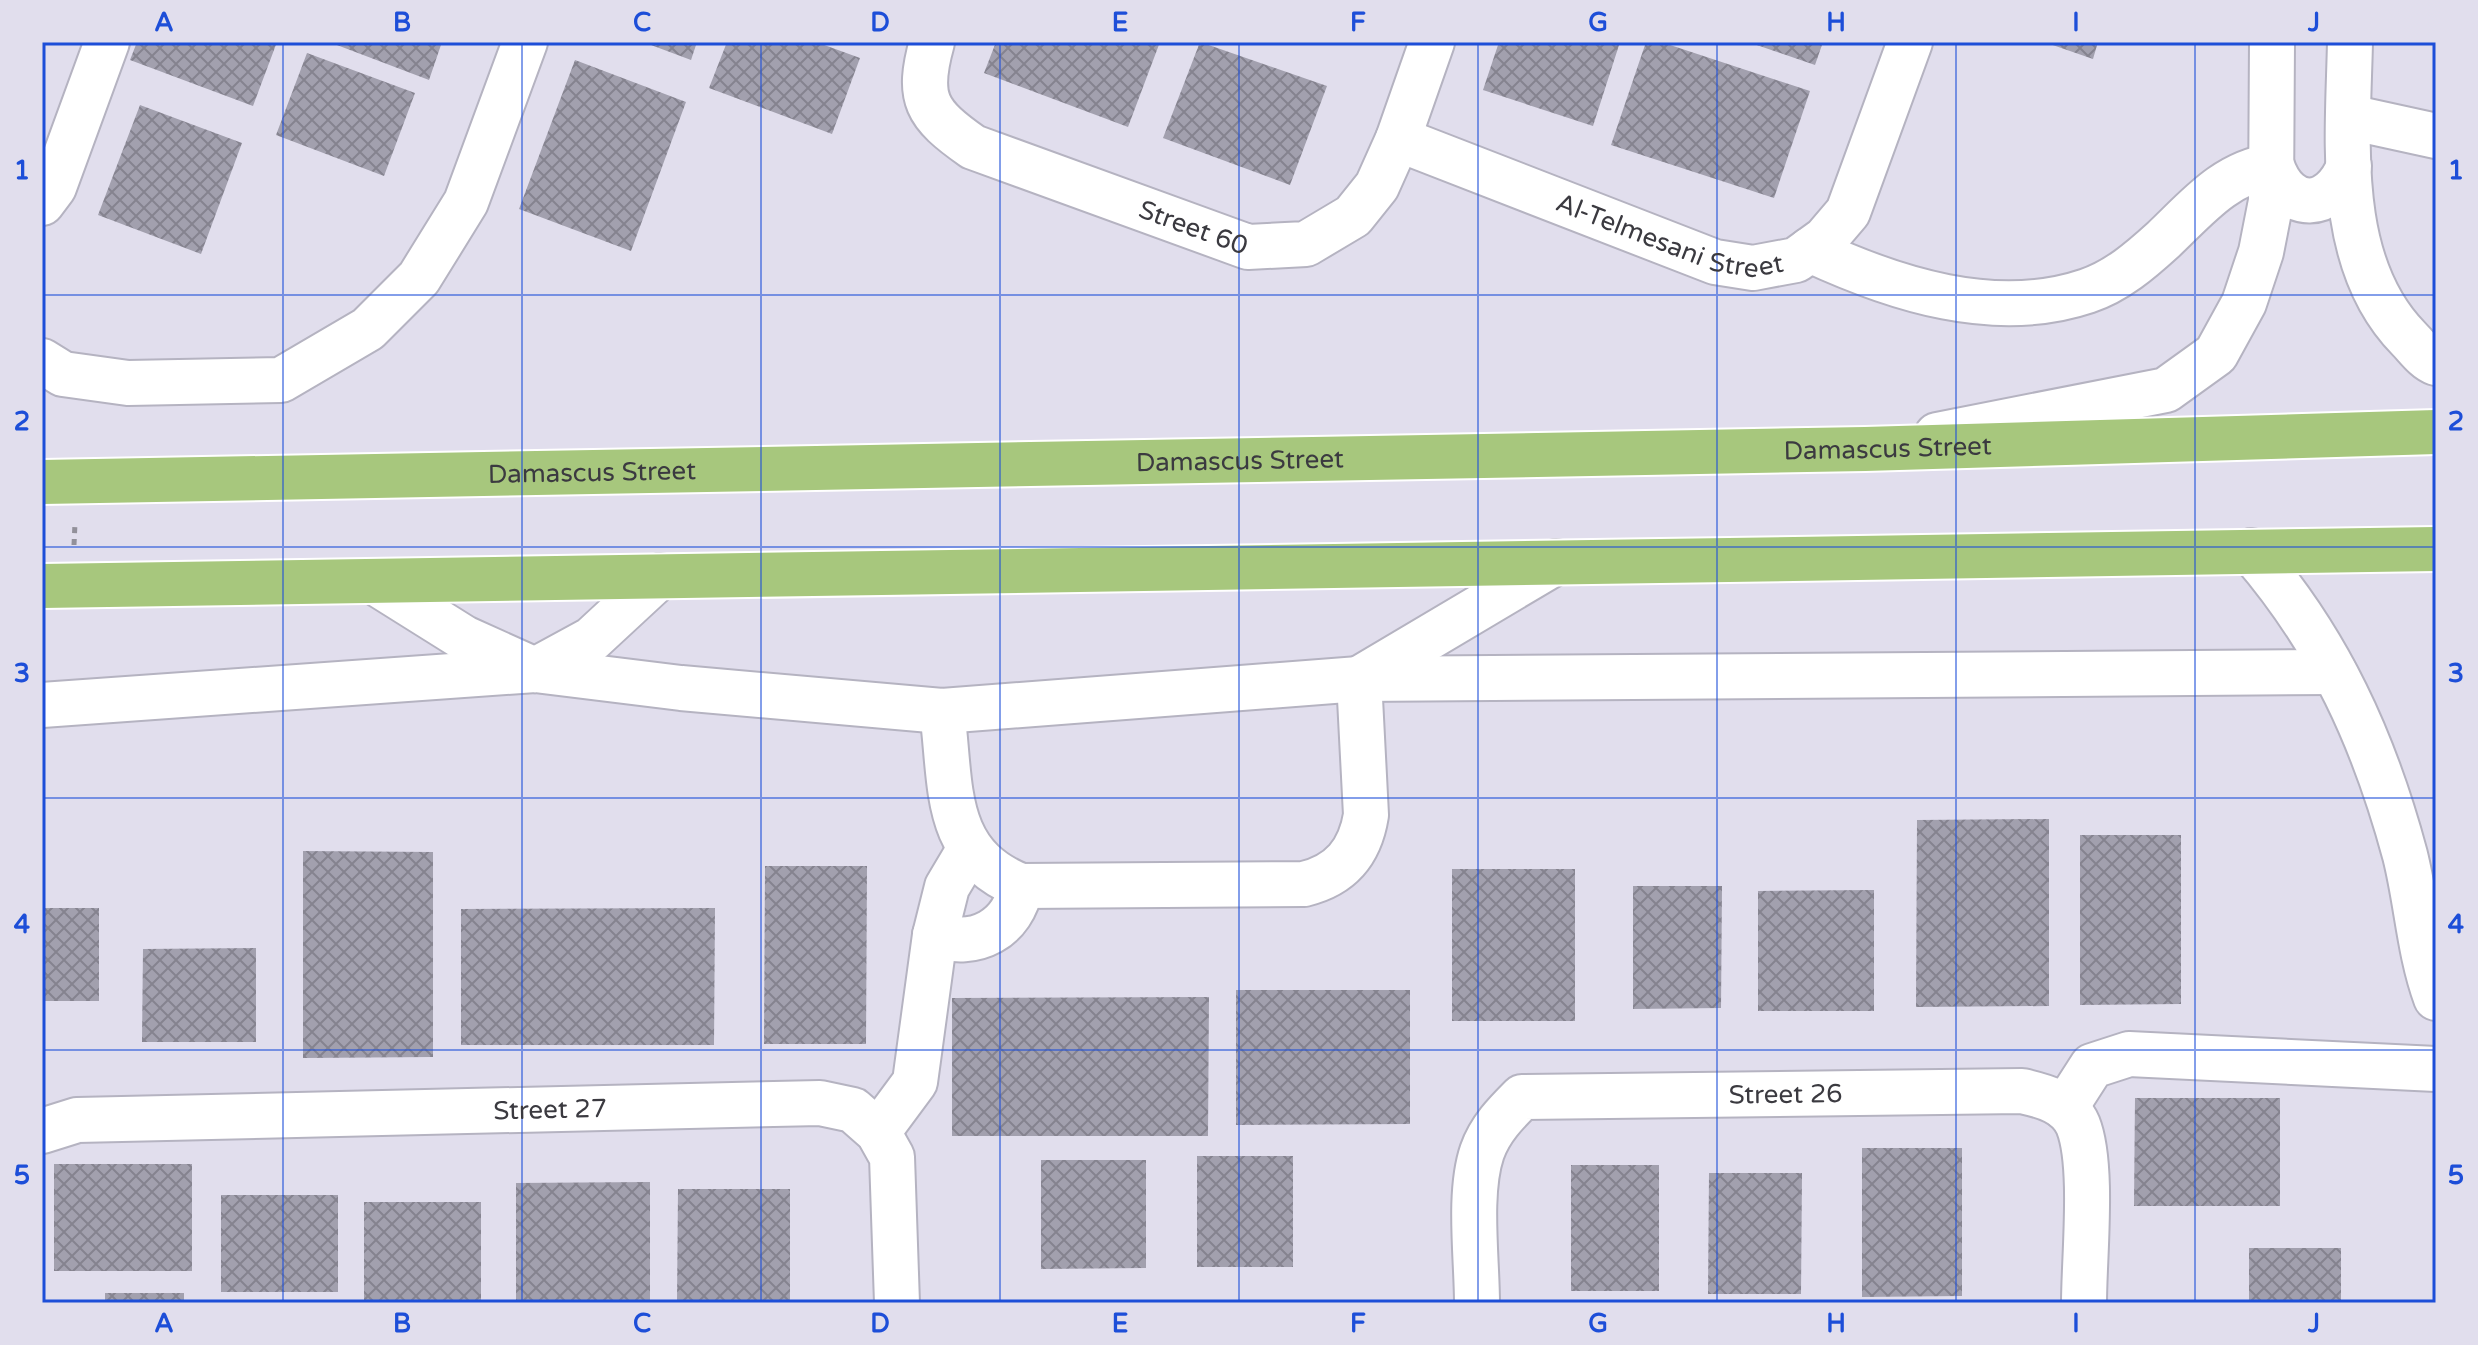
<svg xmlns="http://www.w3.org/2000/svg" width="2478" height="1345" viewBox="0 0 2478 1345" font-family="'Varela Round',sans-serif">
  <defs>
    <pattern id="building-cross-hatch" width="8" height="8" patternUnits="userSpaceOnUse" patternTransform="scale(2)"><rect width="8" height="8" fill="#a2a0ae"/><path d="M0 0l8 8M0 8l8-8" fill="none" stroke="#85838f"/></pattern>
  </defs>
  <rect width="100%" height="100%" fill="#e1deed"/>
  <path fill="url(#building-cross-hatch)" d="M137 42H277L253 106 130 60Z
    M329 42H442L429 80Z
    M643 42H697L691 60Z
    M727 42H816L860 58 832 134 709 88Z
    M996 42H1160L1128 127 984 73Z
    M1200 42 1327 86 1290 185 1163 138Z
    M1499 42H1620L1593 126 1483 90Z
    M1646 42H1661L1810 91 1774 198 1611 145Z
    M1748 42H1823L1815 65Z
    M2044 42H2098L2093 59Z
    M307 53 415 93 384 176 276 135Z
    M575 60 686 102 631 251 519 209Z
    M140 105 242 143 201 254 98 215Z
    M2049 819V1006L1916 1007 1917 820Z
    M2080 835H2181V1004L2080 1005Z
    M303 851 433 852V1057L303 1058Z
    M765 866H867L866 1044H764Z
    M1452 869H1575V1021H1452Z
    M1633 886H1722L1721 1008 1633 1009Z
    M1874 890V1011H1758V891Z
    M42 908H99V1001H42Z
    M715 908 714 1045H461V909Z
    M256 948V1042H142L143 949Z
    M1236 990H1410V1124L1236 1125Z
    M1209 997 1208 1136H952V998Z
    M2135 1098H2280V1206H2134Z
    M1862 1148H1962V1296L1862 1297Z
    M1197 1156H1293V1267H1197Z
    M1041 1160H1146V1268L1041 1269Z
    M54 1164H192V1271H54Z
    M1571 1165H1659V1291H1571Z
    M1709 1173H1802L1801 1294H1708Z
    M650 1182V1303H516V1183Z
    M678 1189H790V1303H677Z
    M221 1195H338V1292H221Z
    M364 1202H481V1303H364Z
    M2249 1248H2341V1303H2249Z
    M105 1293H184V1303H105Z"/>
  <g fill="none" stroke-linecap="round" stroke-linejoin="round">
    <g stroke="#b5b3c1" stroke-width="48">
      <g id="minor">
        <path id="s1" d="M932 42C916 99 926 114 973 147L1248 247 1306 244 1353 216 1377 186 1398 139 1432 42"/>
        <path d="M2350 42C2348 139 2334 263 2409 339 2417 347 2425 359 2436 363"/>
        <path d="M2349 117 2436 136"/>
        <path id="s2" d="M1398 139 1715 262 1753 268 1796 260 1825 239 1848 212 1910 42"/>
        <path d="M42 203 54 187 107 42"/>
        <path d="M1810 250C1894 289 1995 322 2087 291 2117 281 2141 260 2163 240 2196 209 2224 173 2272 166 2288 213 2331 211 2349 166"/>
        <path d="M42 361 63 374 128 383 281 380 368 329 419 278 466 202 525 42"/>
        <path d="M1937 435 2166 390 2216 354 2244 303 2261 252 2271 201 2272 42"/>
        <path d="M2251 551C2329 641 2374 740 2405 855 2417 902 2419 952 2436 998"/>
        <path d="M373 581 464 638 535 670 592 639 660 576"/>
        <path d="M42 705 535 670 681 688 942 711 1359 679 2334 672"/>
        <path d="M942 711C952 785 941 854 1021 886L1304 884C1341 875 1360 852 1366 815L1359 679 1556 562"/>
        <path d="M935 935C976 949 1013 929 1021 886"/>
        <path d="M2065 1108 2092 1066 2129 1054 2436 1069"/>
        <path id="s3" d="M42 1131 77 1120 820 1103 853 1110 878 1132 892 1157 897 1303"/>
        <path d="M878 1132 915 1082 935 935 947 887 969 850"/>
        <path id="s4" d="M1477 1303C1477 1259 1468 1193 1482 1152 1490 1129 1506 1113 1522 1097L2022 1091C2044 1096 2068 1102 2078 1125 2094 1165 2084 1257 2084 1303"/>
      </g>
    </g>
    <g stroke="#fff" stroke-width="48">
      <g id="major">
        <path id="s5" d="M42 482 1865 449 2436 432"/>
        <path d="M42 586 2436 549"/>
      </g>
    </g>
    <path stroke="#92909a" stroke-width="5" stroke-dasharray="6 6" stroke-linecap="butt" d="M74 545 75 523"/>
    <use href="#minor" stroke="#fff" stroke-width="44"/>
    <use href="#major" stroke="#a7c77d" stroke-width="44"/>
  </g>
  <path fill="none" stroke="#1d4ed8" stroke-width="2" stroke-opacity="0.55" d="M283 42V1303M522 42V1303M761 42V1303M1000 42V1303M1239 42V1303M1478 42V1303M1717 42V1303M1956 42V1303M2195 42V1303M42 295H2436M42 547H2436M42 798H2436M42 1050H2436"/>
  <g text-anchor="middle" stroke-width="8" stroke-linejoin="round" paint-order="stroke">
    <g font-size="26" fill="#3b3a40" stroke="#e1deed">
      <text dy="9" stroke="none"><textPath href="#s1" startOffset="360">Street 60</textPath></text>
      <text dy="9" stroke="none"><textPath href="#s2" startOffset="290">Al-Telmesani Street</textPath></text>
      <text dy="9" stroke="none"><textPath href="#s5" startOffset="1846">Damascus Street</textPath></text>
      <text dy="9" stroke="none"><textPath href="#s5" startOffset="1198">Damascus Street</textPath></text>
      <text dy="9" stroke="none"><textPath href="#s5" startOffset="550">Damascus Street</textPath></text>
      <text dy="9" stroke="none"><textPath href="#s4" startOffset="484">Street 26</textPath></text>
      <text dy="9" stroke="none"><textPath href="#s3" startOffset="510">Street 27</textPath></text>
    </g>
  </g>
  <rect width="2478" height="1345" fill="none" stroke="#e1deed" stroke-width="88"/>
  <rect x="44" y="44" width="2390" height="1257" fill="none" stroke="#1d4ed8" stroke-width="3"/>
  <g font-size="26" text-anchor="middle" font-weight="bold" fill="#1d4ed8">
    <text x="164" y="31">A</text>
    <text x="402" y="31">B</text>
    <text x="642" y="31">C</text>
    <text x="880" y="31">D</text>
    <text x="1120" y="31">E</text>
    <text x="1358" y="31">F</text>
    <text x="1598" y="31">G</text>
    <text x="1836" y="31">H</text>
    <text x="2076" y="31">I</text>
    <text x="2314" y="31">J</text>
    <text x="22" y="179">1</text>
    <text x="2456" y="179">1</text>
    <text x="22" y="430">2</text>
    <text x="2456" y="430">2</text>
    <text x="22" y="682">3</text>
    <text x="2456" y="682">3</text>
    <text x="22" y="933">4</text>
    <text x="2456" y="933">4</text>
    <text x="22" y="1184">5</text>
    <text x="2456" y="1184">5</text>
    <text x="164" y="1332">A</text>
    <text x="402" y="1332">B</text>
    <text x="642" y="1332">C</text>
    <text x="880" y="1332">D</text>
    <text x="1120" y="1332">E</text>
    <text x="1358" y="1332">F</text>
    <text x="1598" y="1332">G</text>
    <text x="1836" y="1332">H</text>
    <text x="2076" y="1332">I</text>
    <text x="2314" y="1332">J</text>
  </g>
</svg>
